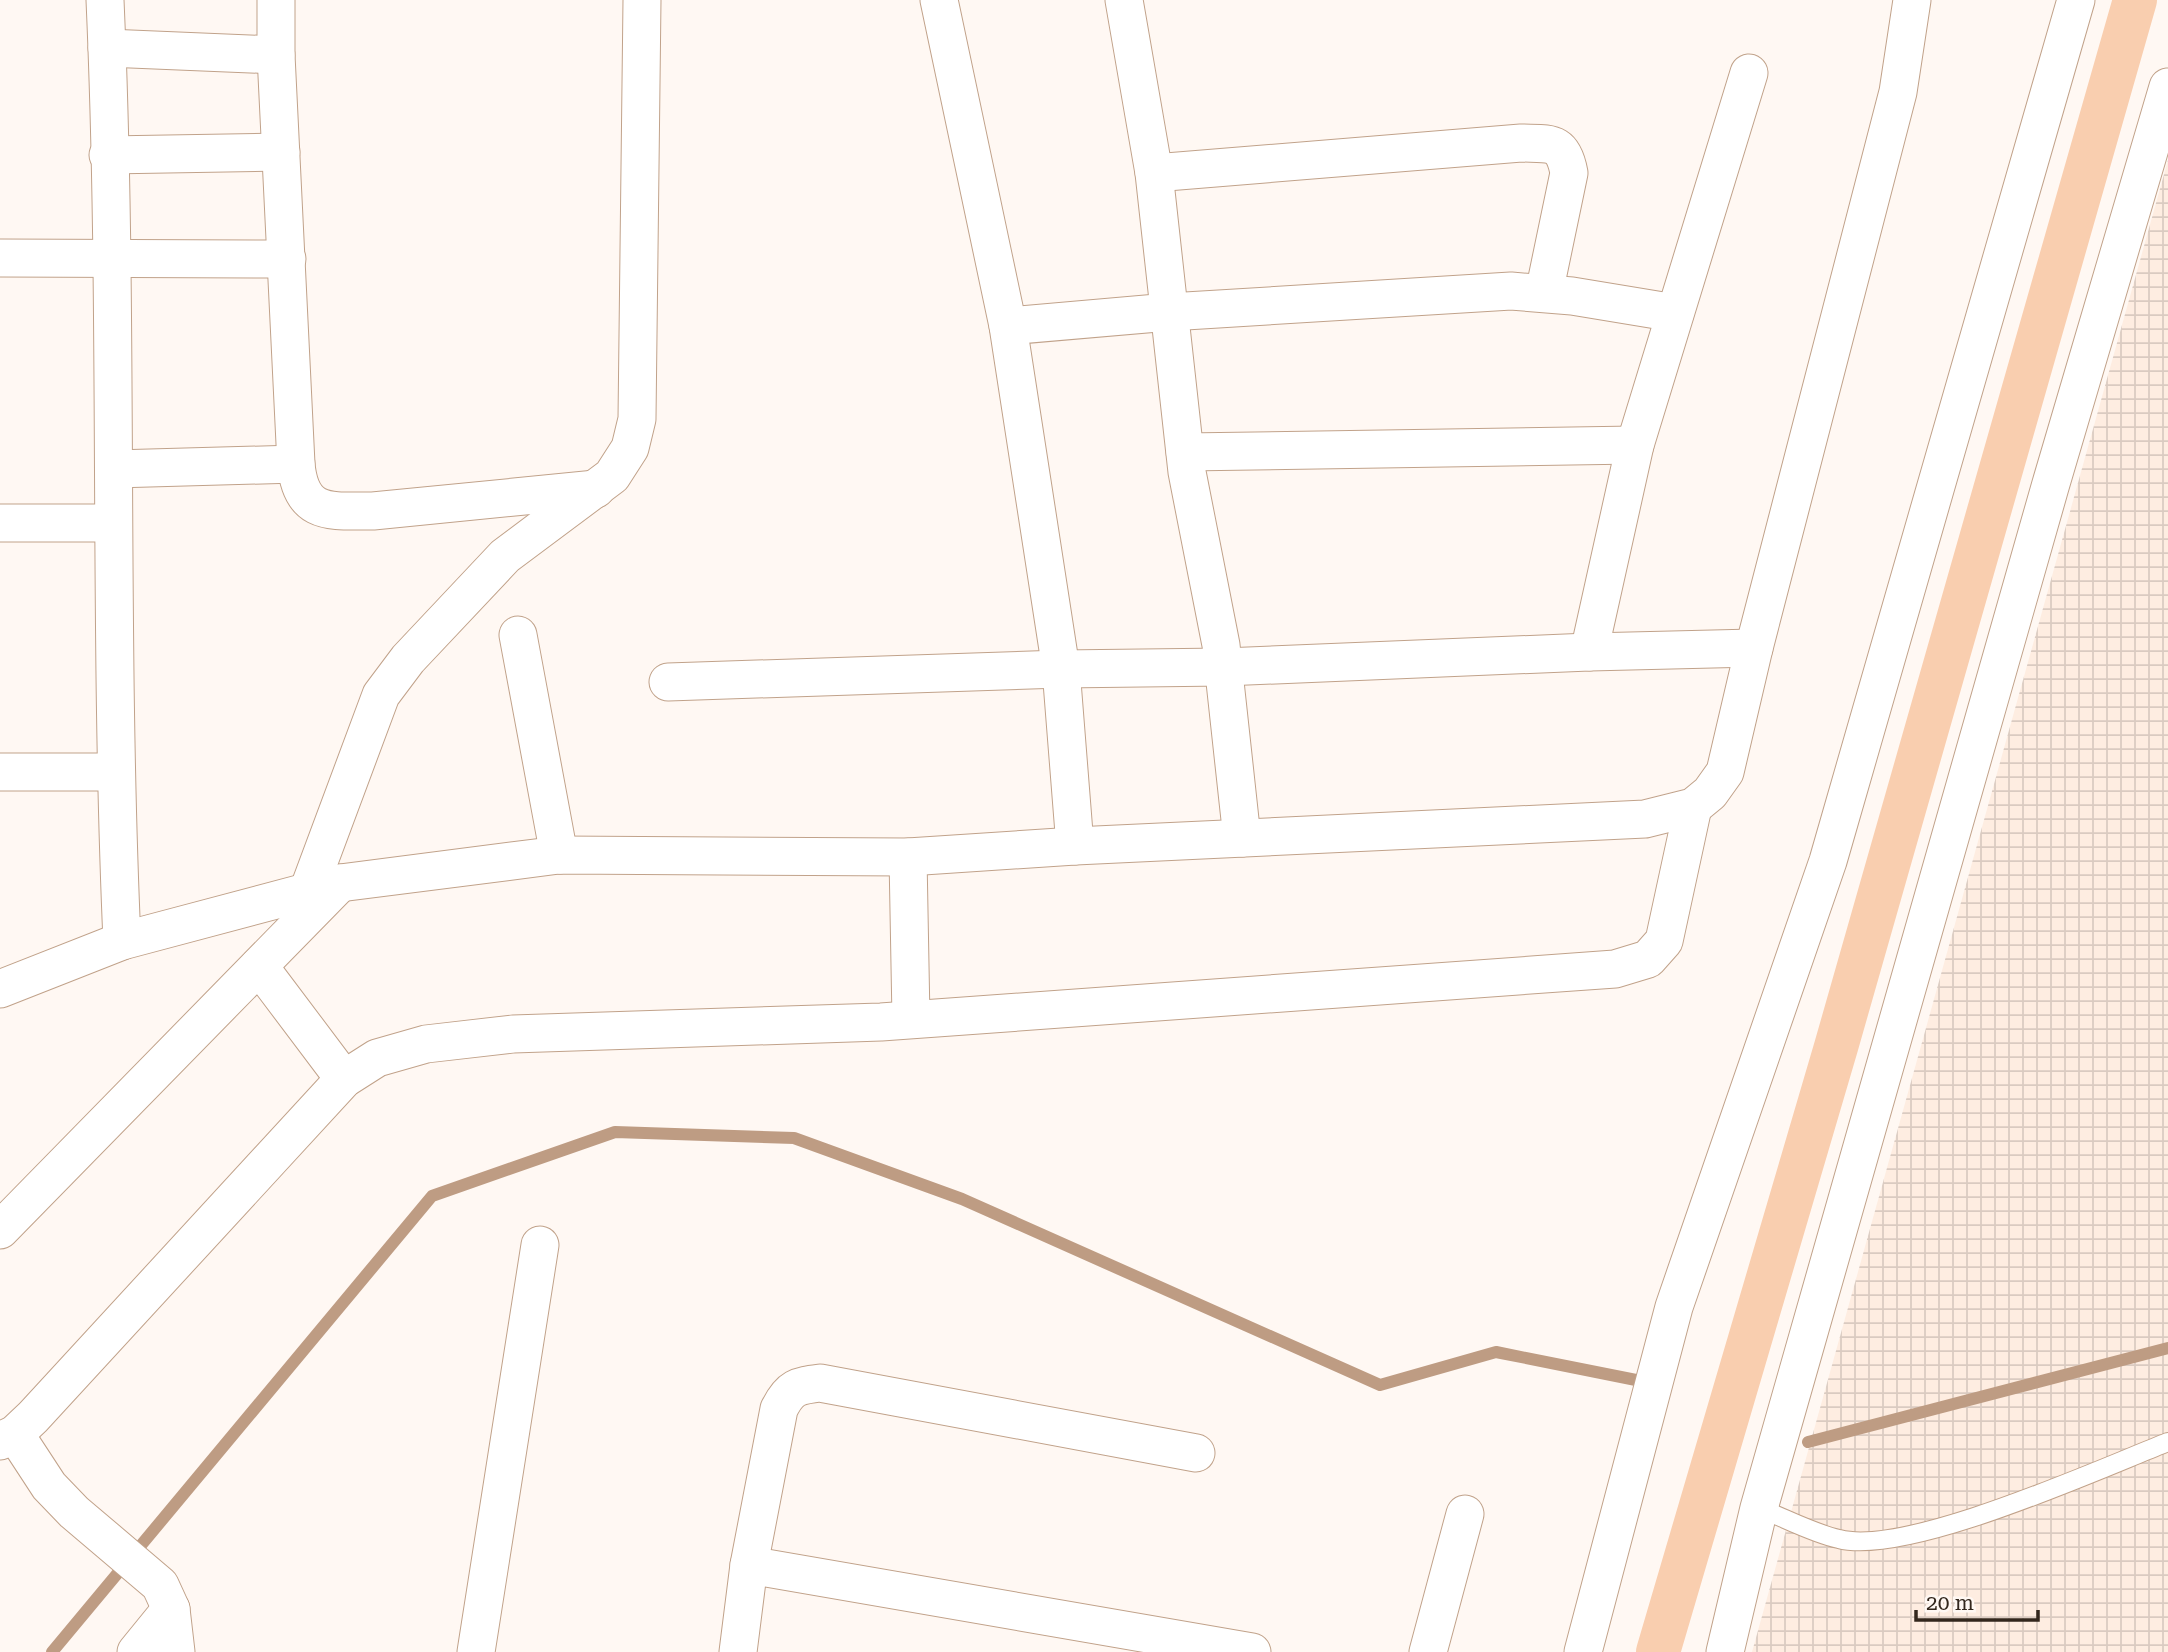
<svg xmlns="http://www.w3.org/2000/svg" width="2168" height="1652" viewBox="0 0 2168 1652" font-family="'Roboto Serif',serif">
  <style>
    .industrial { fill: url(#industrial-grid) }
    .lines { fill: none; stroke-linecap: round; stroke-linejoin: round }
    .stream { stroke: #be9c83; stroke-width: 12 }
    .canal { stroke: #f9ceaf; stroke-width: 44 }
    .lane-casing { stroke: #c1a28a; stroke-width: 20 }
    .street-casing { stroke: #c1a28a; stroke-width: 39 }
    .lane { stroke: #fff; stroke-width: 18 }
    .street { stroke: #fff; stroke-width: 37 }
  </style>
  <defs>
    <pattern id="industrial-grid" width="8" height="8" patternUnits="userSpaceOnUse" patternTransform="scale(1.75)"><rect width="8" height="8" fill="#feede1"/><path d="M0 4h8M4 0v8" fill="none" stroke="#dacbc1"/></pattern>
  </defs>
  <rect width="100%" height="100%" fill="#fff8f3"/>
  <!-- industrial -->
  <path class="industrial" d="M2168,160V1652H1752Z"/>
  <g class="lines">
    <!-- stream -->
    <g class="stream">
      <path d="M1808,1442L2168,1348"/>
      <path d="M52,1652L432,1196L615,1132L794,1138L962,1199L1380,1385L1496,1352L1641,1381"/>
    </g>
    <!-- canal -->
    <path class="canal" d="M1658,1652L1836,1047L2135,0"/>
    <defs>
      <path id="lane" d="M1759,1508C1785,1518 1812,1533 1839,1539C1906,1557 2099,1469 2168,1442"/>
      <g id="street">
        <path d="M105,0C119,314 108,628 122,941"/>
        <path d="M276,0V55L296,464C301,516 329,511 373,511L596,489"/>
        <path d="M939,0L1008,326L1061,669L1075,846"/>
        <path d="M1124,0L1154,173L1187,472L1221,645L1242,838"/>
        <path d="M107,48L276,55"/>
        <path d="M108,155L281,152"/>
        <path d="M1154,173L1521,143C1551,144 1563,140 1569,173L1544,293"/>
        <path d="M0,258L287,259"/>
        <path d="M1008,326L1169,312L1511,291L1572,296L1675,313"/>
        <path d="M1185,452L1635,445"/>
        <path d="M114,469L296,464"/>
        <path d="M0,523H113"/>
        <path d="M518,635L559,855"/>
        <path d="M1589,652L1635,445L1749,73"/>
        <path d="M668,682L1061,669L1224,667L1589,652L1754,648"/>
        <path d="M0,772H114"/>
        <path d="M908,857L911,1019"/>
        <path d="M308,891L381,695L408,659L505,556L612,476L630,448L637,419L642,0"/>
        <path d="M259,966L344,1079"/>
        <path d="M0,989L122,941L340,883L559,855L908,857L1075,846L1645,819L1693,807L1710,793L1725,772L1754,648L1898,92L1912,0"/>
        <path d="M0,1230L340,883"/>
        <path d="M15,1434L49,1486L74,1512L160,1585L171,1609L176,1652"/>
        <path d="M0,1441L15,1434L33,1417L344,1079L377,1058L426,1044L513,1034L881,1022L1615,969L1648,959L1664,941L1693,807"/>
        <path d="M749,1565L1252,1652"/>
        <path d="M136,1652L171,1609"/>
        <path d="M476,1652L540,1245"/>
        <path d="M738,1652L749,1565L779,1409C790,1387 797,1386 820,1383L1196,1453"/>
        <path d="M1428,1652L1465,1514"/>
        <path d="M1583,1652L1674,1307L1828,861L2076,0"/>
        <path d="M1725,1652L1759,1508L2050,487L2168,87"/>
      </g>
    </defs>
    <!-- lane casing -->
    <use href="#lane" class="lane-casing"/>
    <!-- street casing -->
    <use href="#street" class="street-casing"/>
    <!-- lane -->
    <use href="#lane" class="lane"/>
    <!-- street -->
    <use href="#street" class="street"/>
  </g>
  <!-- scale -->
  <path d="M1916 1610v10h122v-10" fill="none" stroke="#33271d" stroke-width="3.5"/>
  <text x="1926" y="1610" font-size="21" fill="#33271d" stroke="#fff8f3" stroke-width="5" paint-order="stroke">20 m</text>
</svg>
